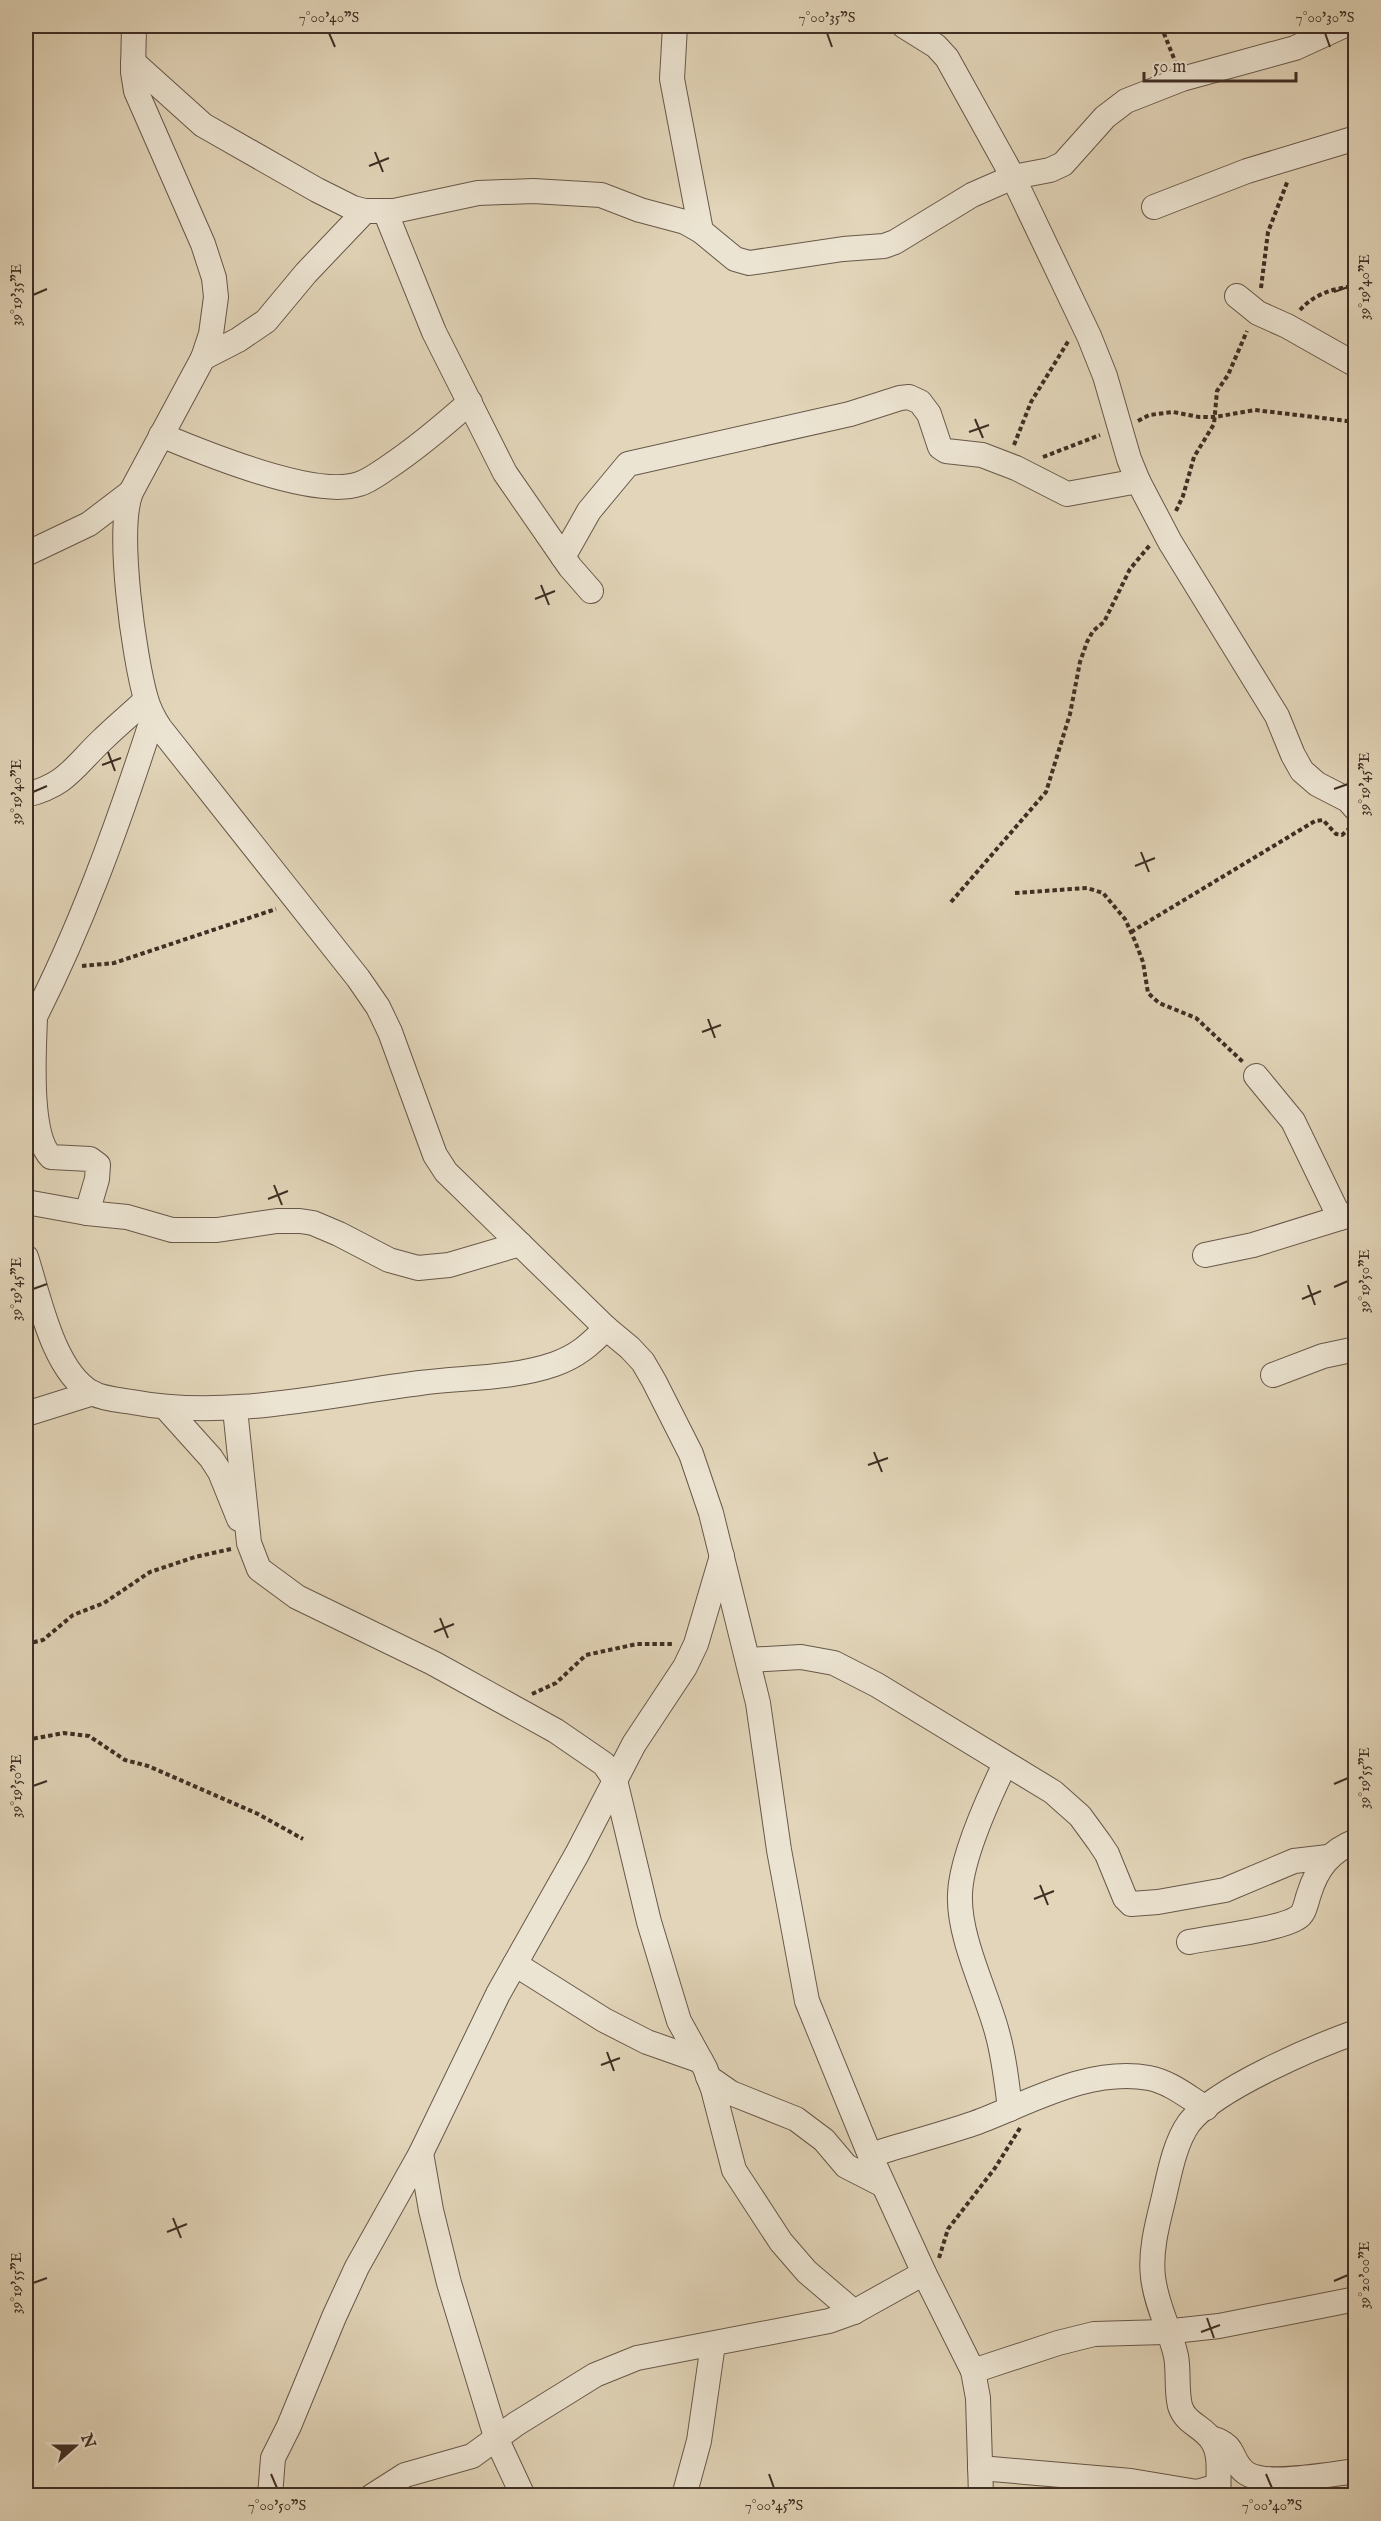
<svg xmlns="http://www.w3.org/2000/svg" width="1381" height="2521" viewBox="0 0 1381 2521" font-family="'IM FELL English',serif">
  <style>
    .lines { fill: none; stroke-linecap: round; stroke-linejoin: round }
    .minor-casing { stroke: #685849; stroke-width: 26 }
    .path { stroke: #3f2e24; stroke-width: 4; stroke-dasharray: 4.5 3; stroke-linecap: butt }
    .minor { stroke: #ece4d2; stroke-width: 24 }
    .ticks { fill: none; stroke: #3f2e24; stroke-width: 2 }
    .neatline { fill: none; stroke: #3f2e24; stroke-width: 2 }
    .ticks-label { font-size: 15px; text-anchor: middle; fill: #3f2e24 }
  </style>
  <rect width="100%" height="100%" fill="#e2d5b9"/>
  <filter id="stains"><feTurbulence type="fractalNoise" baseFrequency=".00333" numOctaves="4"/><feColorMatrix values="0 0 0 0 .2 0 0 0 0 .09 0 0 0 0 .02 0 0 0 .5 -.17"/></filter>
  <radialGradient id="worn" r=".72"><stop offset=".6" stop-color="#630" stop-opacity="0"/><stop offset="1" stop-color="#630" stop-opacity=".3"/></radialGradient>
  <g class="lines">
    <defs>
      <g id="minor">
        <path d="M134,26L133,72L136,91L203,244L214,278L216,297L211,334L203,358L131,492C116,531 134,657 146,699C149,709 154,719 160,728L358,978L378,1007L390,1032L435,1155L446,1172L606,1328L630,1348L643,1362L654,1381L691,1454L711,1513L758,1703L779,1850L807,2001L870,2155L924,2273L973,2371L978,2398L981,2496"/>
        <path d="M675,26L672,79L701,231"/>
        <path d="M904,26L936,46L947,58L1013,177L1089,336L1105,376L1129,459L1138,481L1170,542L1277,716L1293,755L1302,771L1317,784L1348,800L1356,809"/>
        <path d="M133,62L203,125L317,190L353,208L365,211H394L478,193L533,191L601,195L640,210L685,222L701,231L735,259L749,263L843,249L884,246L895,242L972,195L1013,177L1050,170L1063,164L1105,117L1126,101L1182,79L1295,48L1343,26"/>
        <path d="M1154,207L1247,171L1356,138"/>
        <path d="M385,211L434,332L505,473L570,567L591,591"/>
        <path d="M1237,296L1258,313L1287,326L1356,365"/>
        <path d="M203,358L238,340L266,321L306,273L365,211"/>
        <path d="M161,435C204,453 315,499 359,484C369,481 378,474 387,468C417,448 443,426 470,402"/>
        <path d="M26,554L89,524L131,492"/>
        <path d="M563,557L589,511L628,464L850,414L900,398L909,397L920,402L929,414L940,447L946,451L982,455L1016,468L1067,494L1138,481"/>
        <path d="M26,795C66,785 73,768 101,741C115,727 131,714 146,700"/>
        <path d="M35,1018C34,1049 28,1135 51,1157L90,1159L98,1165L97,1179L87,1213"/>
        <path d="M26,1034C79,934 118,825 153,717"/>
        <path d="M1256,1076L1293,1121L1340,1218"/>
        <path d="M26,1202L87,1213L127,1217L172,1230H217L277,1221H300L313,1223L339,1234L389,1260L418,1268L449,1265L520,1244"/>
        <path d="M1205,1255L1253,1245L1356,1213"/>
        <path d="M26,1257C39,1297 53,1371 92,1393C104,1399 119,1400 132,1402C227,1420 325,1395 420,1383C465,1377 512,1379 555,1364C577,1356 590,1345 606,1328"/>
        <path d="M1273,1375L1323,1356L1356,1349"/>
        <path d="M167,1409L211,1458L220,1472L239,1519"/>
        <path d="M235,1409L249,1543L259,1569L297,1597L433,1663L556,1731L604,1764L615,1780L649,1922L679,2021L705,2068L713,2089L734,2170L781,2242L807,2272L854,2312"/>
        <path d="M26,1414L93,1393"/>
        <path d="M748,1660L801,1657L834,1663L877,1685L1053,1792L1080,1816L1099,1842L1107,1854L1125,1898L1131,1904L1158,1902L1225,1890L1294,1861L1328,1857"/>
        <path d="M1005,1764C989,1797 961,1859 960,1894C958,1937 986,1991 997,2032C1004,2057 1007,2083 1010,2109"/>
        <path d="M1189,1942C1212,1937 1279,1930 1297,1918C1305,1914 1306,1902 1309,1894C1317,1868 1330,1851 1356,1841"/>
        <path d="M515,1964L604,2020L647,2042L701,2061"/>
        <path d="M708,2077L731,2093L796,2119L824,2140L846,2166L883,2185"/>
        <path d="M421,2153L431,2210L449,2283L497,2440L523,2496"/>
        <path d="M870,2155C905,2144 940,2135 975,2123C1029,2103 1089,2067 1149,2078C1170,2082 1188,2097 1206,2108"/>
        <path d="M973,2371L1058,2343L1094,2334L1164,2332L1219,2326L1356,2299"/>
        <path d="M1211,2438C1238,2445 1229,2461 1246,2473C1266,2487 1331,2474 1356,2471"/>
        <path d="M980,2468L1131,2481L1197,2492L1218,2486"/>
        <path d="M270,2496L273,2458L289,2426L334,2317L357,2267L421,2153L498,1994L577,1854L634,1744L685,1667L696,1644L722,1556"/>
        <path d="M372,2496L405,2475L472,2456L516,2424L595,2375L637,2358L829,2321L854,2312L924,2273"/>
        <path d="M684,2496L699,2441L713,2344"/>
        <path d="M1219,2496C1217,2478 1222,2457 1213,2442C1204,2426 1186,2425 1180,2406C1176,2389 1179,2372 1176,2356C1170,2329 1156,2305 1153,2277C1150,2252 1157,2225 1163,2201C1169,2176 1174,2144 1189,2123C1215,2089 1314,2047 1356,2032"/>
      </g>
    </defs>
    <!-- minor casing -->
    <use href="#minor" class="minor-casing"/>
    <!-- path -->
    <g class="path">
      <path d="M1161,26L1175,61"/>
      <path d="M1261,288L1268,232L1288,180"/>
      <path d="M1300,310C1314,294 1334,288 1356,286"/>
      <path d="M1138,421L1149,415L1173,412L1199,417H1215L1255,410L1356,422"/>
      <path d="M1014,445L1031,402L1069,340"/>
      <path d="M1043,457L1100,435"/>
      <path d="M1176,511L1183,496L1194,457L1214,424L1217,391L1228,375L1247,331"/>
      <path d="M1015,893L1087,888L1103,893L1125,919L1135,941L1143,962L1148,993L1159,1003L1196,1018L1243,1062"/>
      <path d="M951,902L1046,792L1070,714L1080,662L1087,642L1093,631L1104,622L1130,569L1150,545"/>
      <path d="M1131,932L1315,821L1323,820L1336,834L1342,835L1350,828"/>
      <path d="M82,966L114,963L276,909"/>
      <path d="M26,1464L28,1435"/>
      <path d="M26,1549V1586"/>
      <path d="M26,1644L43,1640L73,1615L104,1603L150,1572L195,1557L231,1549"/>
      <path d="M532,1694L556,1683L586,1655L637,1644H674"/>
      <path d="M26,1740L64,1733L89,1736L125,1760L148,1766L258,1814L303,1839"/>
      <path d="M939,2258L948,2229L995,2168L1020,2128"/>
    </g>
    <!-- minor -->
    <use href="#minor" class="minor"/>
  </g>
  <!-- ticks -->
  <path class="ticks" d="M329,33L335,47M827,33L832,47M1325,33L1330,47M375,152L383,172M369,166L389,158M1334,292L1348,287M33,295L47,289M975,419L983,438M969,432L989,425M541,585L549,605M535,599L555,591M108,752L115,771M102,765L121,758M1334,789L1348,784M33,792L47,786M1141,852L1149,872M1135,866L1155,858M708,1019L715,1038M702,1032L721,1025M274,1185L282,1205M268,1199L288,1191M1308,1285L1315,1305M1334,1287L1348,1281M33,1289L47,1284M1302,1299L1321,1291M874,1452L882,1472M868,1465L888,1458M440,1618L448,1638M434,1632L454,1624M1334,1784L1348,1778M33,1786L47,1781M1040,1885L1048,1905M1034,1899L1054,1891M607,2052L614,2071M601,2065L620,2058M173,2218L181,2238M167,2232L187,2224M1334,2281L1348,2275M33,2283L47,2278M1207,2318L1214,2338M1201,2332L1220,2325M271,2474L277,2488M769,2474L774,2488M1266,2474L1272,2488"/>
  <!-- margin -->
  <rect width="1381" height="2521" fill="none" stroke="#e2d5b9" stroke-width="66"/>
  <!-- north arrow -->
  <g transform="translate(75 2446) rotate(69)" stroke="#ece4d2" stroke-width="4.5" paint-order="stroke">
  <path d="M0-4.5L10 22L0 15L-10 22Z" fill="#3f2e24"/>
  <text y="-9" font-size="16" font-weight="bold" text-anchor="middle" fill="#3f2e24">N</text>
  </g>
  <!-- scale -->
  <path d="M1144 72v9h152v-9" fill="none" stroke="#3f2e24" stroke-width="3"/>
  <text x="1153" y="72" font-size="18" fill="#3f2e24" stroke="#ece4d2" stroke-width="4.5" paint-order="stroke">50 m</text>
  <rect x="33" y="33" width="1315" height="2455" class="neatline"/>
  <g class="ticks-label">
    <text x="329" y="22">7°00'40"S</text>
    <text x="827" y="22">7°00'35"S</text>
    <text x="1325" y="22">7°00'30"S</text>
    <text transform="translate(1364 287) rotate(-90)" y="5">39°19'40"E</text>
    <text transform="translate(16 295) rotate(-90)" y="5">39°19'35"E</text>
    <text transform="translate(1364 784) rotate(-90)" y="5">39°19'45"E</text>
    <text transform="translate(16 792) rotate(-90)" y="5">39°19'40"E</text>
    <text transform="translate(1364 1281) rotate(-90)" y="5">39°19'50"E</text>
    <text transform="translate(16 1289) rotate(-90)" y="5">39°19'45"E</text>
    <text transform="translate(1364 1778) rotate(-90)" y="5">39°19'55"E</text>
    <text transform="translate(16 1786) rotate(-90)" y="5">39°19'50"E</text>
    <text transform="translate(1364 2275) rotate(-90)" y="5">39°20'00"E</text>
    <text transform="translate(16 2283) rotate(-90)" y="5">39°19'55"E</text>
    <text x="277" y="2510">7°00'50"S</text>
    <text x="774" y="2510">7°00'45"S</text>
    <text x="1272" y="2510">7°00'40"S</text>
  </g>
  <rect width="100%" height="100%" filter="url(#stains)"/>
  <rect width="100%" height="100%" fill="url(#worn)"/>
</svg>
